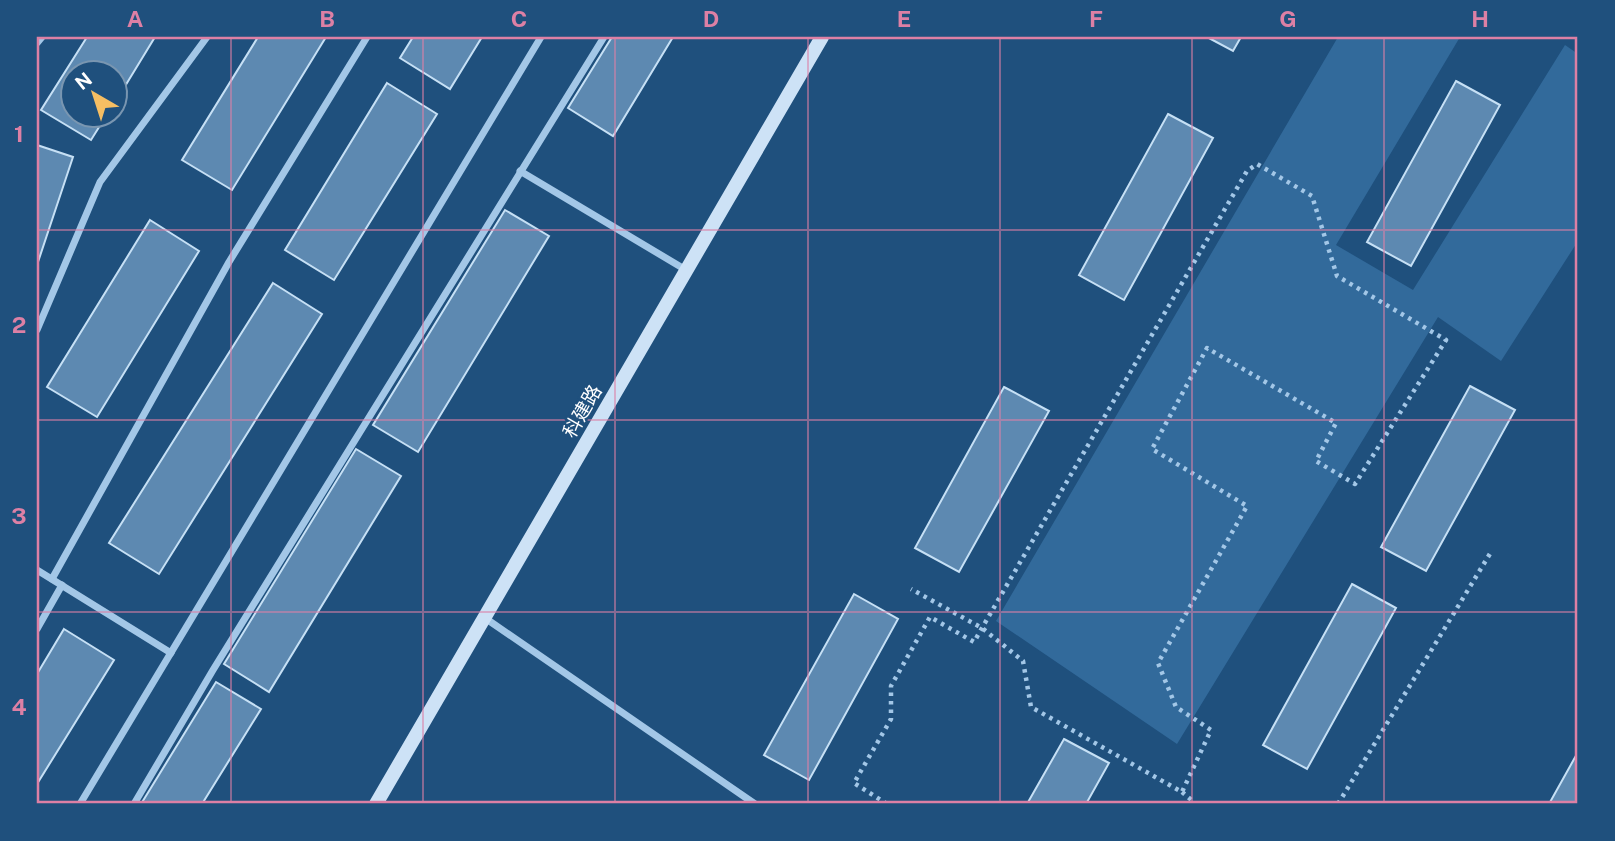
<svg xmlns="http://www.w3.org/2000/svg" width="1615" height="841" viewBox="0 0 1615 841" font-family="'Public Sans','Noto Sans SC',sans-serif">
  <style>
    .green { fill: #326a9b }
    .building { fill: #5d89b1; stroke: #c6e0f5; stroke-width: 2 }
    .lines { fill: none; stroke-linecap: round; stroke-linejoin: round }
    .path { stroke: #a3c7e7; stroke-width: 4.5; stroke-dasharray: 3.5 5; stroke-linecap: butt }
    .minor { stroke: #a3c7e7; stroke-width: 7 }
    .secondary { stroke: #cde2f6; stroke-width: 14 }
    .grid { fill: none; stroke: #dd80a5; stroke-width: 2; stroke-opacity: 0.55 }
    .labels { text-anchor: middle; dominant-baseline: central; stroke-width: 5; stroke-linejoin: round; paint-order: stroke }
    .street-label { font-size: 19px; fill: #fff; stroke: #1f507d }
    .neatline { fill: none; stroke: #dd80a5; stroke-width: 2.5 }
    .grid-label { font-size: 23px; text-anchor: middle; font-weight: bold; fill: #dd80a5 }
  </style>
  <rect width="100%" height="100%" fill="#1f507d"/>
  <!-- green -->
  <path class="green" d="M1338,37H1460L1336,245L1413,290L1565,45L1578,54V241L1501,361L1438,317L1177,744L996,621Z"/>
  <!-- building -->
  <g class="building">
    <path d="M87,37H155L116,101V74H74V116H106L91,140L41,110Z"/>
    <path d="M258,37H326L232,190L182,160Z"/>
    <path d="M413,37H482L450,89L400,58Z"/>
    <path d="M612,37H673L613,136L568,108Z"/>
    <path d="M1207,37H1241L1233,51Z"/>
    <path d="M1456,81L1500,105L1411,266L1367,242Z"/>
    <path d="M387,83L437,114L334,280L285,250Z"/>
    <path d="M1168,114L1213,138L1124,300L1079,275Z"/>
    <path d="M37,145L73,157L37,265Z"/>
    <path d="M505,210L549,236L418,452L373,425Z"/>
    <path d="M150,220L199,251L97,417L47,387Z"/>
    <path d="M273,283L322,314L159,574L109,543Z"/>
    <path d="M1470,386L1515,410L1426,571L1381,547Z"/>
    <path d="M1004,387L1049,411L959,572L915,548Z"/>
    <path d="M356,449L401,476L269,692L224,664Z"/>
    <path d="M1352,584L1396,608L1307,769L1263,745Z"/>
    <path d="M854,594L898,619L809,780L764,755Z"/>
    <path d="M64,629L114,660L37,784V674Z"/>
    <path d="M216,682L261,709L202,804H141Z"/>
    <path d="M1064,739L1109,763L1086,804H1027Z"/>
    <path d="M1578,752V804H1549Z"/>
  </g>
  <g class="lines">
    <!-- path -->
    <g class="path">
      <path d="M1182,792L1196,804"/>
      <path d="M887,804L854,783L891,719V686L930,617L974,642L982,628L1247,171L1257,164L1312,196L1337,276L1446,340L1355,484L1316,461L1336,423L1207,348L1152,449L1247,506L1158,663L1176,707L1211,730L1182,792L1031,707L1023,661L982,628L911,589"/>
      <path d="M1338,804L1491,552"/>
    </g>
    <!-- minor -->
    <g class="minor">
      <path d="M37,43L42,37"/>
      <path d="M520,171L686,270"/>
      <path d="M37,330L100,182L207,37"/>
      <path d="M37,570L171,653"/>
      <path d="M52,579L229,262L367,37"/>
      <path d="M485,618L755,804"/>
      <path d="M37,629L62,585"/>
      <path d="M80,804L541,37"/>
      <path d="M134,804L213,670L604,37"/>
    </g>
    <!-- secondary -->
    <path class="secondary" d="M376,804L822,37"/>
  </g>
  <!-- grid -->
  <path class="grid" d="M231,37V804M423,37V804M615,37V804M808,37V804M1000,37V804M1192,37V804M1384,37V804M37,230H1578M37,420H1578M37,612H1578"/>
  <g class="labels">
    <!-- street labels -->
    <g class="street-label">
      <text transform="translate(582 411) rotate(-60)">科建路</text>
    </g>
  </g>
  <!-- border -->
  <rect width="1615" height="841" fill="none" stroke="#1f507d" stroke-width="77"/>
  <!-- north arrow -->
  <g transform="translate(94 94) rotate(321)"><circle r="33" fill="#1f507d" stroke="#7996b1" stroke-width="2"/>
  <path d="M0-5L12 26L0 18L-12 26Z" fill="#f5be63"/>
  <text y="-10" font-size="19" font-weight="bold" text-anchor="middle" fill="#ffffff">N</text>
  </g>
  <rect x="38" y="38" width="1538" height="764" class="neatline"/>
  <g class="grid-label">
    <text x="135" y="27">A</text>
    <text x="327" y="27">B</text>
    <text x="519" y="27">C</text>
    <text x="711" y="27">D</text>
    <text x="904" y="27">E</text>
    <text x="1096" y="27">F</text>
    <text x="1288" y="27">G</text>
    <text x="1480" y="27">H</text>
    <text x="19" y="142">1</text>
    <text x="19" y="333">2</text>
    <text x="19" y="524">3</text>
    <text x="19" y="715">4</text>
  </g>
</svg>
